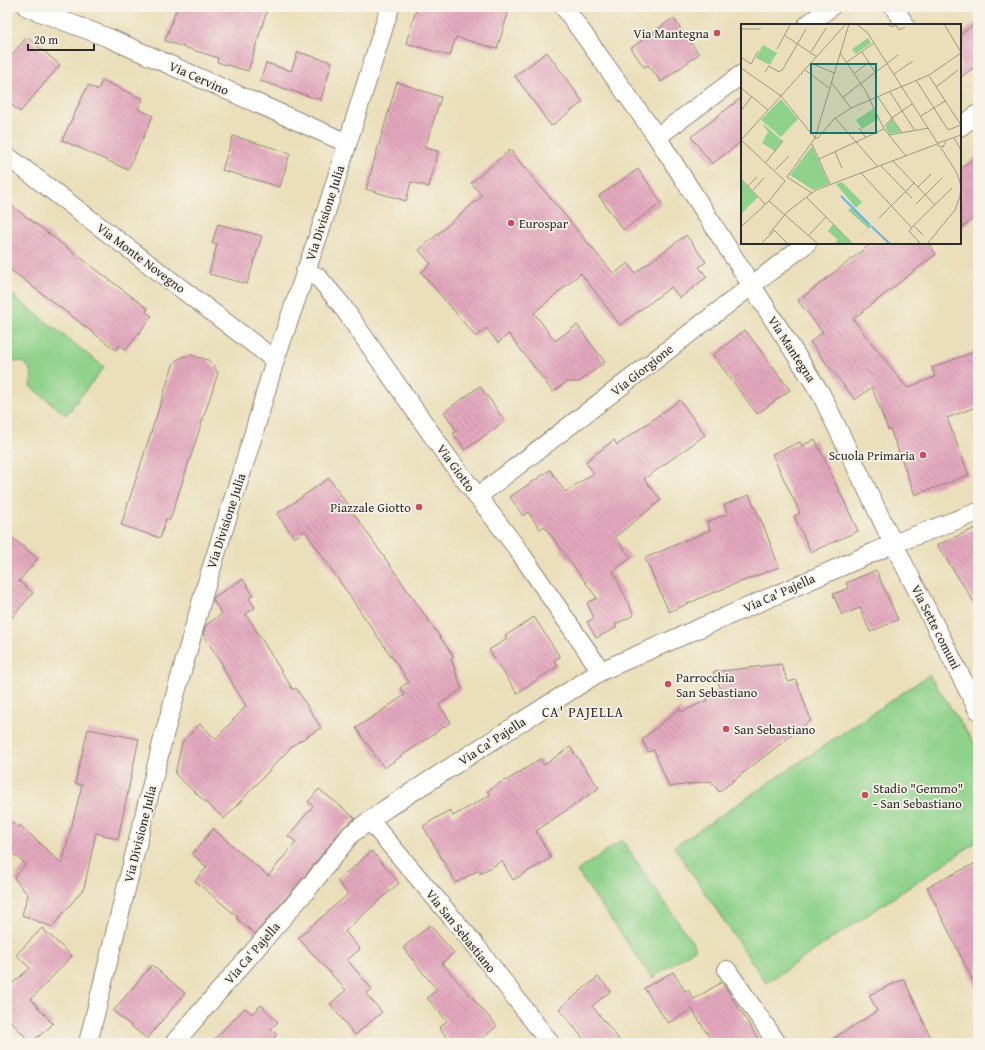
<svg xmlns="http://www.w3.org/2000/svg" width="985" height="1050" viewBox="0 0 985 1050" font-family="'Gentium Book Plus',serif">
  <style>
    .grass { fill: #8fd28b; stroke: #5d7e5b }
    .building { fill: url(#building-back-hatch) }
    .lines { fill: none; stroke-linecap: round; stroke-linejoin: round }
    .street-casing { stroke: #8a8572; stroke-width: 20 }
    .street { stroke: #fff; stroke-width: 18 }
    .poi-dot { fill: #d1495b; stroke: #f7f3e8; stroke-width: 1.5 }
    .labels { text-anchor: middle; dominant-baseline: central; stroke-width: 3.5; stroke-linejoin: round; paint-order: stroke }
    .poi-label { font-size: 13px; fill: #2b2b2b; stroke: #f7f3e8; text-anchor: start }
    .street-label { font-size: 13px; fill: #2b2b2b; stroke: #f7f3e8 }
    .neighbourhood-label { font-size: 14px; letter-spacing: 1px; fill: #2b2b2b; stroke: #f7f3e8 }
    .inset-river { fill: none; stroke: #6fb2e4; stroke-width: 2 }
    .inset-road { fill: none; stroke: #9e9781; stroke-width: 1 }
    .view { fill: #0f766e; fill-opacity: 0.15; stroke: #0f766e; stroke-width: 2 }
    .inset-edge { fill: none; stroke: #2b2b2b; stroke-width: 2 }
  </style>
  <defs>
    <pattern id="building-back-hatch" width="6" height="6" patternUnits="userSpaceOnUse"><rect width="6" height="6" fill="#e4a8be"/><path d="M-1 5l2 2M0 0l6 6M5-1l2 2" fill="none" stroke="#b9899b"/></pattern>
  </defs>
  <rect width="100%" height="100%" fill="#f7f3e8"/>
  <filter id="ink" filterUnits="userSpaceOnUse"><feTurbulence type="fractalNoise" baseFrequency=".025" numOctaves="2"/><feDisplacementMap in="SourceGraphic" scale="8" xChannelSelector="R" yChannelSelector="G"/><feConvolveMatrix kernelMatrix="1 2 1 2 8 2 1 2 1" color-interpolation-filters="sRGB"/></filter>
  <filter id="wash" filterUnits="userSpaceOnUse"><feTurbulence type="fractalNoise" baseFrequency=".012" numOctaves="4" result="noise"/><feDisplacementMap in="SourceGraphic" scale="16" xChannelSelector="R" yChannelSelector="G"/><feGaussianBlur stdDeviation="0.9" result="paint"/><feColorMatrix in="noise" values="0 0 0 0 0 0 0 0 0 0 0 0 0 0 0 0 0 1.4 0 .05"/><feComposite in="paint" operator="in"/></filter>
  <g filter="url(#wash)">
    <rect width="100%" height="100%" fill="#eadfba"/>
    <!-- grass -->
    <g class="grass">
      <path d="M7,291L104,367L66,415L30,386C37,371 23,354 7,364Z"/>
      <path d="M929,675L978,749V841L766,983L674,847Z"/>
      <path d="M622,840L696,948L652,978L577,871Z"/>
    </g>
    <g id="blocks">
      <!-- building -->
      <g class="building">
        <path d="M177,7H268L248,71L217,62L218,58L165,41Z"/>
        <path d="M417,7H510L497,49L456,37L450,56L406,43Z"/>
        <path d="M673,18L699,54L661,82L648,65L644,67L631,48Z"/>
        <path d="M978,21V64L960,78V35Z"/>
        <path d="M27,37L60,65L20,112L7,101V60Z"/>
        <path d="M298,52L332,62L321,100L260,81L266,63L291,71Z"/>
        <path d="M547,52L583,102L551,126L515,76Z"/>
        <path d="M102,80L143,99L138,109L153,116L128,170L62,140L88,85L98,90Z"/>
        <path d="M397,82L441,97L425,148L438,151L429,187L411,182L406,201L366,189Z"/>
        <path d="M742,97V141L712,164L691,137Z"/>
        <path d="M233,136L290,153L280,187L222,170Z"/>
        <path d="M510,150L614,274L628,263L635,273L686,235L706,262L699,267L707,277L680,298L671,287L620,325L581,273L534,313L555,341L577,325L605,362L579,382H567L553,392L509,334L498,343L486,328L476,337L421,272L431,264L419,250L482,196L471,183Z"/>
        <path d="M978,155V215L960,229V169Z"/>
        <path d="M638,169L662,203L623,230L599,196Z"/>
        <path d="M7,202L148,309L146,312L152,316L126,350L120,345L116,350L7,267Z"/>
        <path d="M218,224L262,236L247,284L209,274L217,244L212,243Z"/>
        <path d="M872,243H928L936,254L853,319L907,388L935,377L932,368L978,350V406L947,418L969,475L915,495L890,429L888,430L872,387L855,400L810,342L823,332L798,301Z"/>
        <path d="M745,330L790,390L757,414L713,355Z"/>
        <path d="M191,355L208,360L214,366L218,373L170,520L166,519L160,538L121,525L174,362L182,357Z"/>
        <path d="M480,386L505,421L465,450L453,433L457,431L444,412Z"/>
        <path d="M680,400L705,435L644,479L661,500L615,537L631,558L613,571L634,615L616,624V628L596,638L587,622L594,618L587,603L597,598L544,526L540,529L528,512L523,516L510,497L550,470L565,492L594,473L585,462L614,440L617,445Z"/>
        <path d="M815,439L858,531L811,552L794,516L800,513L772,454L800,442L802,446Z"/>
        <path d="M329,478L454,657L451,659L462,689L439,705L451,722L384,768L356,728L405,695L400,688L409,682L305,531L294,538L277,514Z"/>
        <path d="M749,495L764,527L779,567L712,593L669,612L645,558L710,530L707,522L728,514L724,505Z"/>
        <path d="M978,527V608L937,545Z"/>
        <path d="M7,533L38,559L19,581L33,593L7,623Z"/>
        <path d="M876,570L898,620L870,632L860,608L842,615L833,594L849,588L846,583Z"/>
        <path d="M243,579L253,595L249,598L255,608L246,614L293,690L296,688L321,728L293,745L224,819L175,774L182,742L200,724L216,739L246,706L222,666L224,667L203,634L206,625L222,614L213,600L214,597Z"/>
        <path d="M534,617L560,657L554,660L558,666L517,693L489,650L507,639L505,636Z"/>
        <path d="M781,664L788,682L796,680L811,720L719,792L711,781L669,787L654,750L648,752L642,739L680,708L681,712L708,700L705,692L721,689L713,672Z"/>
        <path d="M88,729L139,739L118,839L96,833L84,888L52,927L22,915L28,895L14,878L26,864L7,849V818L18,828L20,825L62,864L82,785L75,783Z"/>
        <path d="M570,747L599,788L536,831L551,858L513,880L502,861L481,873L479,870L456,883L423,826L450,810L453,816L490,795L487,791L505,780L506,781L540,759L544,765Z"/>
        <path d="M319,789L355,818L343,828L303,878L255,934L236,918L238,917L195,881L207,867L192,854L213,829L268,876L296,842L288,836L313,806L308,802Z"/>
        <path d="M372,851L399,883L345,931L360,949L347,960L372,989L366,994L382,1012L355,1035L330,1004L346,990L298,938L348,894L337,881Z"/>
        <path d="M978,862V991L927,887Z"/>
        <path d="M430,925L454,953L442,963L497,1026L477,1043H452L439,1028L447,1021L427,998L437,990L403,948Z"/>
        <path d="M42,928L72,956L31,999L53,1024L31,1043L7,1017V988L30,968L16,955Z"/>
        <path d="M152,965L185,993L147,1039L113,1011Z"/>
        <path d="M673,972L685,991L688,990L694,999L722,982L761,1043H713L692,1009L668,1023L644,988Z"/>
        <path d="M598,977L611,991L592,1006L622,1043H587L559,1009Z"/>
        <path d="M904,979L930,1036L914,1043H826L877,1011L869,995Z"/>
        <path d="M261,1005L278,1022L271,1029L277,1035L268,1043H210L245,1008L252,1014Z"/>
      </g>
    </g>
  </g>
  <g filter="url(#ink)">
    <use href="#blocks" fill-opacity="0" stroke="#8a8572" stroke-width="1"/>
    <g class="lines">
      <defs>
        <g id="street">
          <path d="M27,7L109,38L347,143"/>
          <path d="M564,7L657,137L821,394L889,535L978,710"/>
          <path d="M894,7L905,25"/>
          <path d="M807,25L831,7"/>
          <path d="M960,127L978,114"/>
          <path d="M657,137L742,74"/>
          <path d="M7,156L275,360"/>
          <path d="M305,272L318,277L340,303L446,455L519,551L601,671"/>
          <path d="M477,497L807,243"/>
          <path d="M370,821L476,946L550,1043"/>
          <path d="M727,970L777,1043"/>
          <path d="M88,1043L164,735L205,589L252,439L275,360L321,228L390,7"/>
          <path d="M174,1043L311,885L351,834L387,808L601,671L893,544L978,512"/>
        </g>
      </defs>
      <!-- street casing -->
      <use href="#street" class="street-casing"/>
      <!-- street -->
      <use href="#street" class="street"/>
    </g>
  </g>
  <!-- markers -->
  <g class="poi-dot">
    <circle cx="717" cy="33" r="4"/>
    <circle cx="511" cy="223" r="4"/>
    <circle cx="923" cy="455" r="4"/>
    <circle cx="419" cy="507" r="4"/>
    <circle cx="668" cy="684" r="4"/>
    <circle cx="726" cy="729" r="4"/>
    <circle cx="865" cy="795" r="4"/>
  </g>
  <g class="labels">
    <!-- poi labels -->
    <g class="poi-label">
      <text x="709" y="33" text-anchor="end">Via Mantegna</text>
      <text x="519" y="223">Eurospar</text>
      <text x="915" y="455" text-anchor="end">Scuola Primaria</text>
      <text x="411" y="507" text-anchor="end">Piazzale Giotto</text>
      <text x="676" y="677">Parrocchia<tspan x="676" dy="15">San Sebastiano</tspan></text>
      <text x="734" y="729">San Sebastiano</text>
      <text x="873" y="788">Stadio "Gemmo"<tspan x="873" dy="15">- San Sebastiano</tspan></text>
    </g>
    <!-- street labels -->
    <g class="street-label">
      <text transform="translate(199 78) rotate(24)">Via Cervino</text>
      <text transform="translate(325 213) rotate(-72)">Via Divisione Julia</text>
      <text transform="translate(141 258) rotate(37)">Via Monte Novegno</text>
      <text transform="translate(792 349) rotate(57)">Via Mantegna</text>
      <text transform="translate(642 370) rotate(-38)">Via Giorgione</text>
      <text transform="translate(456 468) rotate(54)">Via Giotto</text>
      <text transform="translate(226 521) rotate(-72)">Via Divisione Julia</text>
      <text transform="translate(779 593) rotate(-24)">Via Ca' Pajella</text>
      <text transform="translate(936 627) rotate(63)">Via Sette comuni</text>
      <text transform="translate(492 741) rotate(-33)">Via Ca' Pajella</text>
      <text transform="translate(140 834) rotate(-76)">Via Divisione Julia</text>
      <text transform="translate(461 931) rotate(51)">Via San Sebastiano</text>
      <text transform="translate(252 953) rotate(-49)">Via Ca' Pajella</text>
    </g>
    <!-- neighbourhood labels -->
    <g class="neighbourhood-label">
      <text x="583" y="712">CA' PAJELLA</text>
    </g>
  </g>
  <!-- overview -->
  <g transform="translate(741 24)">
    <rect width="220" height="220" fill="#eadfba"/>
    <path d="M40,75L57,95L40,113L20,96ZM132,85L138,94L121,105L115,96ZM21,99L42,117L34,127L21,119L27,108ZM101,158L121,178L115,184L95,160ZM111,183L130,202L113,218L127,204L107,186ZM92,200L111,220H93L97,216L87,207Z" fill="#8fd28b"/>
    <path d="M127,14L130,19L115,30L111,25ZM22,21L36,29L32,35L18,28ZM151,95L160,108L148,110L145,105V102ZM71,122L88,160L72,166L49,151ZM0,156L17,173L0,190Z" fill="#8fd28b"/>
    <path d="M18,28L32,35L29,41L15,34Z" fill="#8fd28b"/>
    <path class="inset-river" d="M100,172L129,201M130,202L149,220"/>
    <path class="inset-road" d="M115,0L126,8L197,120M147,0L150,3L155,1L158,6L164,3M203,0L220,28M0,5H20M43,11L76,33M36,25L49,1M70,28L85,4M121,28L134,48M99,29L124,66L143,105L165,132M0,33L10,40L17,27M106,38L133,19M70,39L93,49M0,44L40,72L105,0M64,46L88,64M24,48L28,42L38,48L42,45L65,5M114,49L128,38M153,50L172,37M188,52L220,101M175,56L207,106L220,101M90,58L110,84M195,63L217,46M0,64L27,86M149,68L174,107M102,73L157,31M137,73L161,109M0,87L11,72M180,92L204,77M94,94L137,143M143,103L151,94L171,80M118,104L125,114M148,111L188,104M74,114H77L93,95L110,84L188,51L220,29M213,114L220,126M0,116L40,72L74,114M0,116L44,157M205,117L202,123L197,122V119L220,111M71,120L89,160M94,128L101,144M78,135L143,105M152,137L194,181M25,138L42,117M140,142L171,174M34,146L48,132M120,149L171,204L168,207L180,220M46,153L74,114L108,0M46,153L71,169M0,155L24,180M7,162L16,153M177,163L190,150M12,166L23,154M66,174L112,220M28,177L77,220M175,180L201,154M138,194L173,159M172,201L182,211M0,203L28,177L44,157M171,203L211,164M32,205L47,220M28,210L46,188L75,166L196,120M68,211L85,193M20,220L33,207M186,220L214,186L219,172L220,162L216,149L200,124"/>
    <path class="view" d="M70,40H135V109H70Z"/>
    <rect width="220" height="220" class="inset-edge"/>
  </g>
  <!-- margin -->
  <rect width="985" height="1050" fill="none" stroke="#f7f3e8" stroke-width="24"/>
  <!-- scale -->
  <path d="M28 44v6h66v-6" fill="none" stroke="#2b2b2b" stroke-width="2"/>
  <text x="34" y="44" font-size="12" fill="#2b2b2b" stroke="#f7f3e8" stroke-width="3" paint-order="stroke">20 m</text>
</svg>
